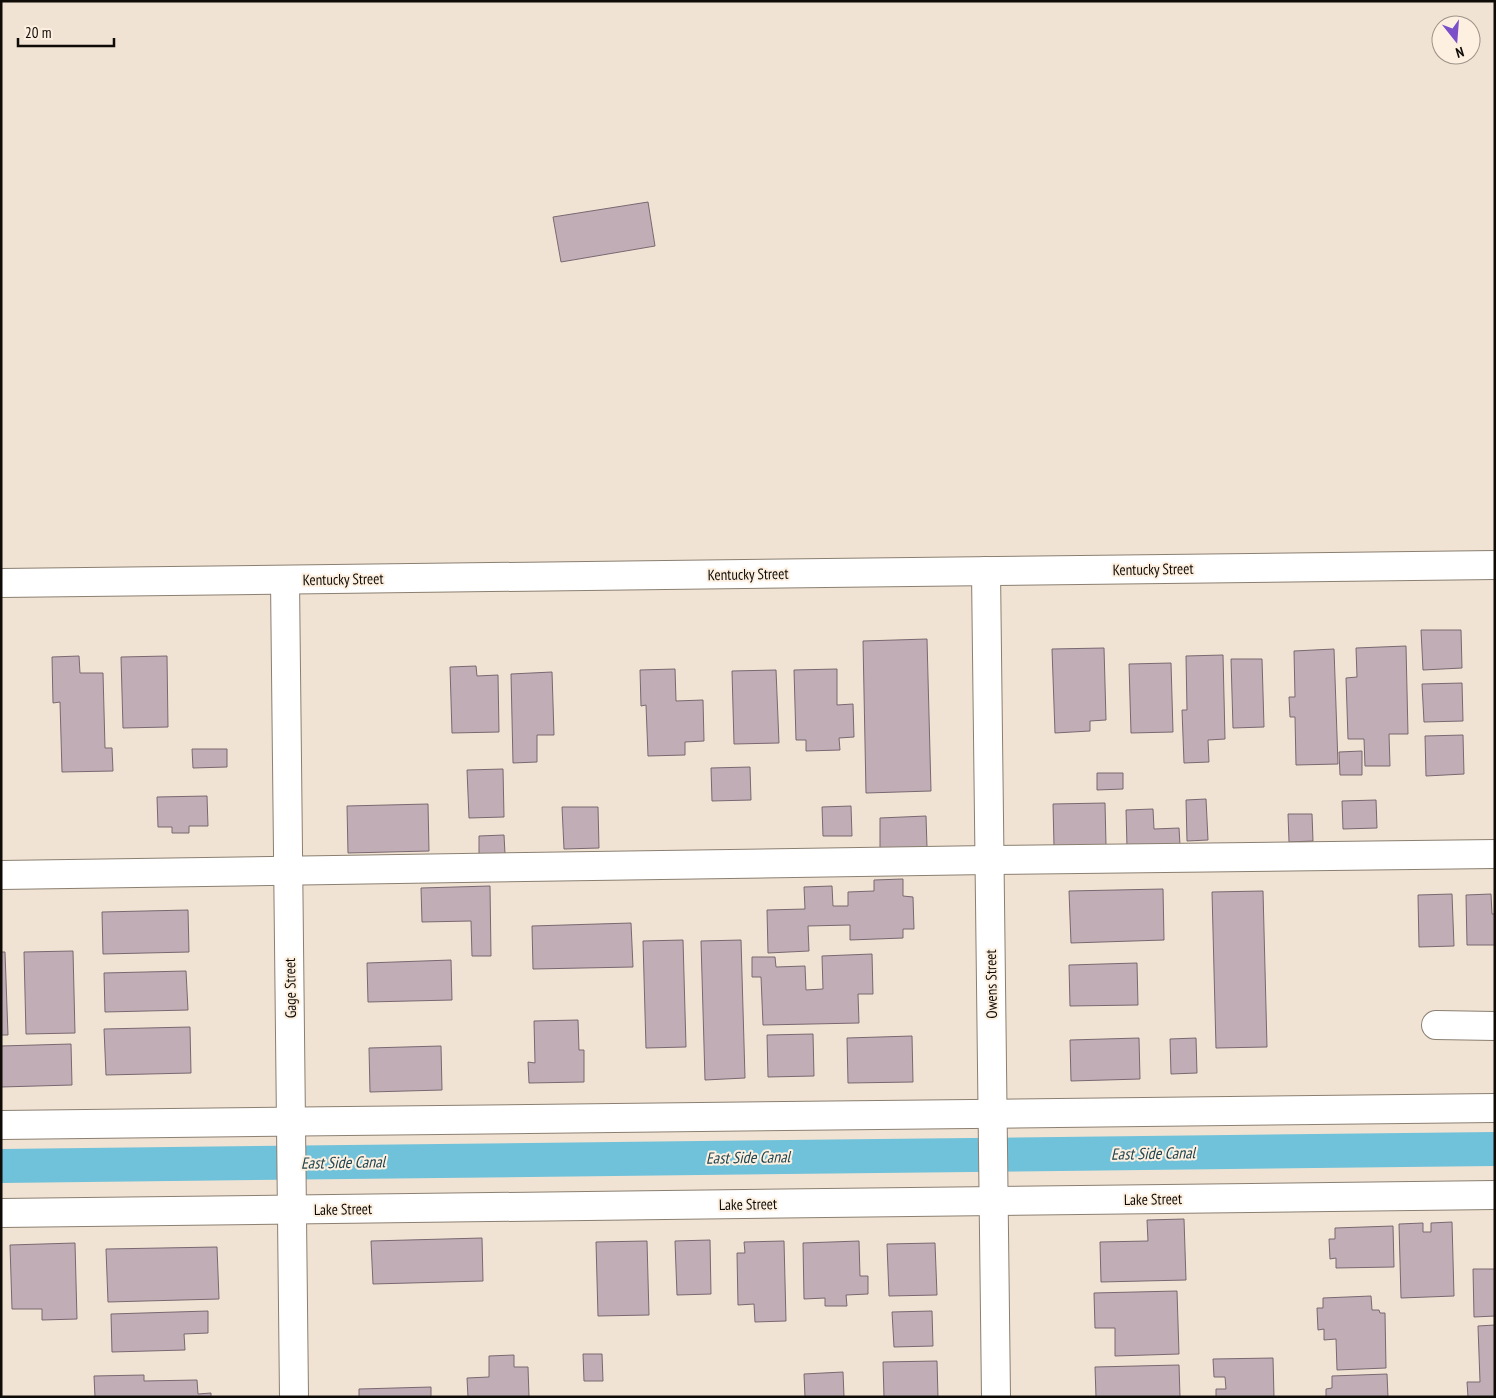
<svg xmlns="http://www.w3.org/2000/svg" width="1496" height="1398" viewBox="0 0 1496 1398" font-family="'PT Sans Narrow',sans-serif">
  <style>
    .lines { fill: none; stroke-linecap: round; stroke-linejoin: round }
    .canal { stroke: #70c1da; stroke-width: 34 }
    .building { fill: #c0adb6; stroke: #7a6871 }
    .minor-casing { stroke: #8b7f71; stroke-width: 30 }
    .minor { stroke: #fff; stroke-width: 28 }
    .labels { text-anchor: middle; dominant-baseline: central; stroke-width: 4; stroke-linejoin: round; paint-order: stroke }
    .street-label { font-size: 15px; fill: #0f0b06; stroke: #fef0e0 }
    .water-label { font-size: 16px; font-style: italic; fill: #1d434e; stroke: #fef0e0 }
  </style>
  <rect width="100%" height="100%" fill="#f0e3d3"/>
  <g class="lines">
    <!-- canal -->
    <path class="canal" d="M1,1166L1495,1149"/>
  </g>
  <!-- building -->
  <g class="building">
    <path d="M648,202L655,246L561,262L553,217Z"/>
    <path d="M1421,630H1461L1462,668L1423,670Z"/>
    <path d="M927,639L931,791L866,793L863,641Z"/>
    <path d="M1406,646L1408,734H1389L1390,766H1365L1364,739H1348L1346,678L1357,677L1356,648Z"/>
    <path d="M1104,648L1106,720L1090,721V731L1055,733L1052,649Z"/>
    <path d="M1334,649L1338,764L1296,765L1295,717H1290L1289,697H1295L1294,651Z"/>
    <path d="M1223,655L1225,739L1208,740L1209,762L1184,763L1182,710H1187L1186,656Z"/>
    <path d="M79,656L80,673H103L105,748H112L113,771L62,772L60,702L53,703L52,657Z"/>
    <path d="M167,656L168,727L123,728L121,657Z"/>
    <path d="M1231,659H1262L1264,727L1233,728Z"/>
    <path d="M1171,663L1173,732L1131,733L1129,664Z"/>
    <path d="M476,666L477,676L498,675L499,732L452,733L450,667Z"/>
    <path d="M675,669L676,701L703,700L704,741L685,742V755L648,756L646,705L641,706L640,670Z"/>
    <path d="M837,669V705L853,704L854,737L839,738L840,750L806,751V740H796L794,670Z"/>
    <path d="M776,670L779,743L734,744L732,671Z"/>
    <path d="M552,672L554,735H537V762L513,763L511,674Z"/>
    <path d="M1462,683L1463,721L1424,722L1422,684Z"/>
    <path d="M1463,735L1464,774L1426,776L1425,736Z"/>
    <path d="M192,749H227V767L193,768Z"/>
    <path d="M1362,751V775H1340L1339,752Z"/>
    <path d="M750,767L751,800L712,801L711,768Z"/>
    <path d="M503,769L504,817L469,818L467,770Z"/>
    <path d="M1097,773H1123V789L1097,790Z"/>
    <path d="M207,796L208,826H189V833H172V827H158L157,797Z"/>
    <path d="M1206,799L1208,840L1187,841L1186,800Z"/>
    <path d="M1376,800L1377,828L1343,829L1342,801Z"/>
    <path d="M1105,803L1106,845L1054,846L1053,804Z"/>
    <path d="M428,804L429,851L348,853L347,806Z"/>
    <path d="M851,806L852,836H823L822,807Z"/>
    <path d="M562,807H598L599,848L564,849Z"/>
    <path d="M1153,809L1154,829L1179,828L1180,845L1127,847L1126,810Z"/>
    <path d="M1288,814H1312L1313,841L1289,842Z"/>
    <path d="M926,816L927,847L880,848V818Z"/>
    <path d="M504,835L505,854L479,856V836Z"/>
    <path d="M903,879V896L913,897L914,929H903V938L850,940V925L808,926L809,951L768,953L767,910L805,909L804,887L832,886L833,906H848V892L874,891V880Z"/>
    <path d="M490,886L491,956H472L471,921L422,922L421,888Z"/>
    <path d="M1163,889L1164,940L1071,943L1069,891Z"/>
    <path d="M1263,891L1267,1047L1216,1048L1212,892Z"/>
    <path d="M1452,894L1454,946L1419,947L1418,895Z"/>
    <path d="M1491,894L1492,914H1495V945H1467L1466,895Z"/>
    <path d="M188,910L189,952L103,954L102,912Z"/>
    <path d="M631,923L633,967L533,969L532,926Z"/>
    <path d="M683,940L686,1047L646,1048L643,941Z"/>
    <path d="M741,940L745,1078L705,1080L701,941Z"/>
    <path d="M73,951L75,1033L26,1034L24,952Z"/>
    <path d="M1,952H5L8,1035H1Z"/>
    <path d="M872,954L873,994H858L859,1023L763,1025L761,977H752V957H775L776,967L805,966L806,990L823,989L822,956Z"/>
    <path d="M451,960L452,1000L368,1002L367,963Z"/>
    <path d="M1137,963L1138,1005L1070,1006L1069,965Z"/>
    <path d="M186,971L188,1010L105,1012L104,973Z"/>
    <path d="M578,1020L579,1050H584V1082L529,1083L528,1062L535,1063L534,1021Z"/>
    <path d="M190,1027L191,1073L106,1075L104,1029Z"/>
    <path d="M813,1034L814,1076L768,1077L767,1035Z"/>
    <path d="M912,1036L913,1082L848,1083L847,1038Z"/>
    <path d="M1139,1038L1140,1079L1071,1081L1070,1040Z"/>
    <path d="M1196,1038L1197,1073L1171,1074L1170,1039Z"/>
    <path d="M71,1044L72,1085L1,1087V1046Z"/>
    <path d="M441,1046L442,1090L370,1092L369,1048Z"/>
    <path d="M1184,1219L1186,1280L1101,1282L1100,1242L1148,1241L1147,1220Z"/>
    <path d="M1452,1222L1454,1296L1401,1298L1399,1224L1423,1223V1232H1431V1223Z"/>
    <path d="M1393,1226L1394,1267L1336,1268V1258L1330,1259L1329,1239H1335V1228Z"/>
    <path d="M482,1238L483,1281L373,1284L371,1241Z"/>
    <path d="M710,1240L711,1294L677,1295L675,1241Z"/>
    <path d="M647,1241L649,1315L598,1316L596,1242Z"/>
    <path d="M784,1241L786,1321L755,1322L754,1304L738,1305L737,1253H745L744,1242Z"/>
    <path d="M859,1241L860,1276H868V1294L846,1295L847,1306H825V1298L804,1299L803,1243Z"/>
    <path d="M75,1243L77,1319L42,1320V1309H12L10,1245Z"/>
    <path d="M935,1243L937,1295L889,1296L887,1244Z"/>
    <path d="M217,1247L219,1299L108,1302L106,1249Z"/>
    <path d="M1473,1269H1495V1316L1474,1317Z"/>
    <path d="M1177,1291L1179,1354L1115,1356V1328H1095L1094,1293Z"/>
    <path d="M1371,1296L1372,1310H1379L1380,1313H1385L1386,1368L1337,1370L1336,1339L1324,1340V1329L1318,1330L1317,1308H1323V1298Z"/>
    <path d="M208,1311V1333L184,1334L185,1350L112,1352L111,1314Z"/>
    <path d="M932,1311L933,1346L894,1347L892,1312Z"/>
    <path d="M1495,1325V1397H1468L1467,1382H1480L1478,1326Z"/>
    <path d="M583,1354H602L603,1381H584Z"/>
    <path d="M514,1355V1367H528L529,1397H468L467,1378L489,1377V1356Z"/>
    <path d="M1273,1358L1274,1397H1216V1389H1226L1225,1377H1214L1213,1359Z"/>
    <path d="M937,1361L938,1397H884L883,1362Z"/>
    <path d="M1179,1365L1180,1397H1096L1095,1367Z"/>
    <path d="M843,1372L844,1397H805L804,1374Z"/>
    <path d="M1387,1374L1388,1397H1326V1389L1332,1388V1376Z"/>
    <path d="M144,1375V1381L197,1380L198,1394L211,1393V1397H95L94,1376Z"/>
    <path d="M431,1387V1397H359V1389Z"/>
  </g>
  <g class="lines">
    <defs>
      <g id="minor">
        <path d="M986,571L996,1397"/>
        <path d="M285,580L294,1397"/>
        <path d="M1,583L1495,565"/>
        <path d="M1,875L989,860L1495,854"/>
        <path d="M1436,1025L1495,1026"/>
        <path d="M1,1125L1495,1108"/>
        <path d="M1,1213L1495,1195"/>
      </g>
    </defs>
    <!-- minor casing -->
    <use href="#minor" class="minor-casing"/>
    <!-- minor -->
    <use href="#minor" class="minor"/>
  </g>
  <g class="labels">
    <!-- street labels -->
    <g class="street-label">
      <text transform="translate(1153 569) rotate(-1)">Kentucky Street</text>
      <text transform="translate(748 574) rotate(-1)">Kentucky Street</text>
      <text transform="translate(343 579) rotate(-1)">Kentucky Street</text>
      <text transform="translate(991 984) rotate(-91)">Owens Street</text>
      <text transform="translate(290 988) rotate(-91)">Gage Street</text>
      <text transform="translate(1153 1199) rotate(-1)">Lake Street</text>
      <text transform="translate(748 1204) rotate(-1)">Lake Street</text>
      <text transform="translate(343 1209) rotate(-1)">Lake Street</text>
    </g>
    <!-- water labels -->
    <g class="water-label">
      <text transform="translate(1153 1153) rotate(-1)">East Side Canal</text>
      <text transform="translate(748 1157) rotate(-1)">East Side Canal</text>
      <text transform="translate(343 1162) rotate(-1)">East Side Canal</text>
    </g>
  </g>
  <!-- border -->
  <rect width="1496" height="1398" fill="none" stroke="#0f0b06" stroke-width="5"/>
  <!-- north arrow -->
  <g transform="translate(1456 40) rotate(163)"><circle r="24" fill="#fef0e0" stroke="#9e9489"/>
  <path d="M0-4L9 19L0 12L-9 19Z" fill="#7b4fc7"/>
  <text y="-8" font-size="14" font-weight="bold" text-anchor="middle" fill="#0f0b06">N</text>
  </g>
  <!-- scale -->
  <path d="M18 38v8h96v-8" fill="none" stroke="#0f0b06" stroke-width="2.5"/>
  <text x="25" y="38" font-size="15" fill="#0f0b06" stroke="#fef0e0" stroke-width="4" paint-order="stroke">20 m</text>
</svg>
